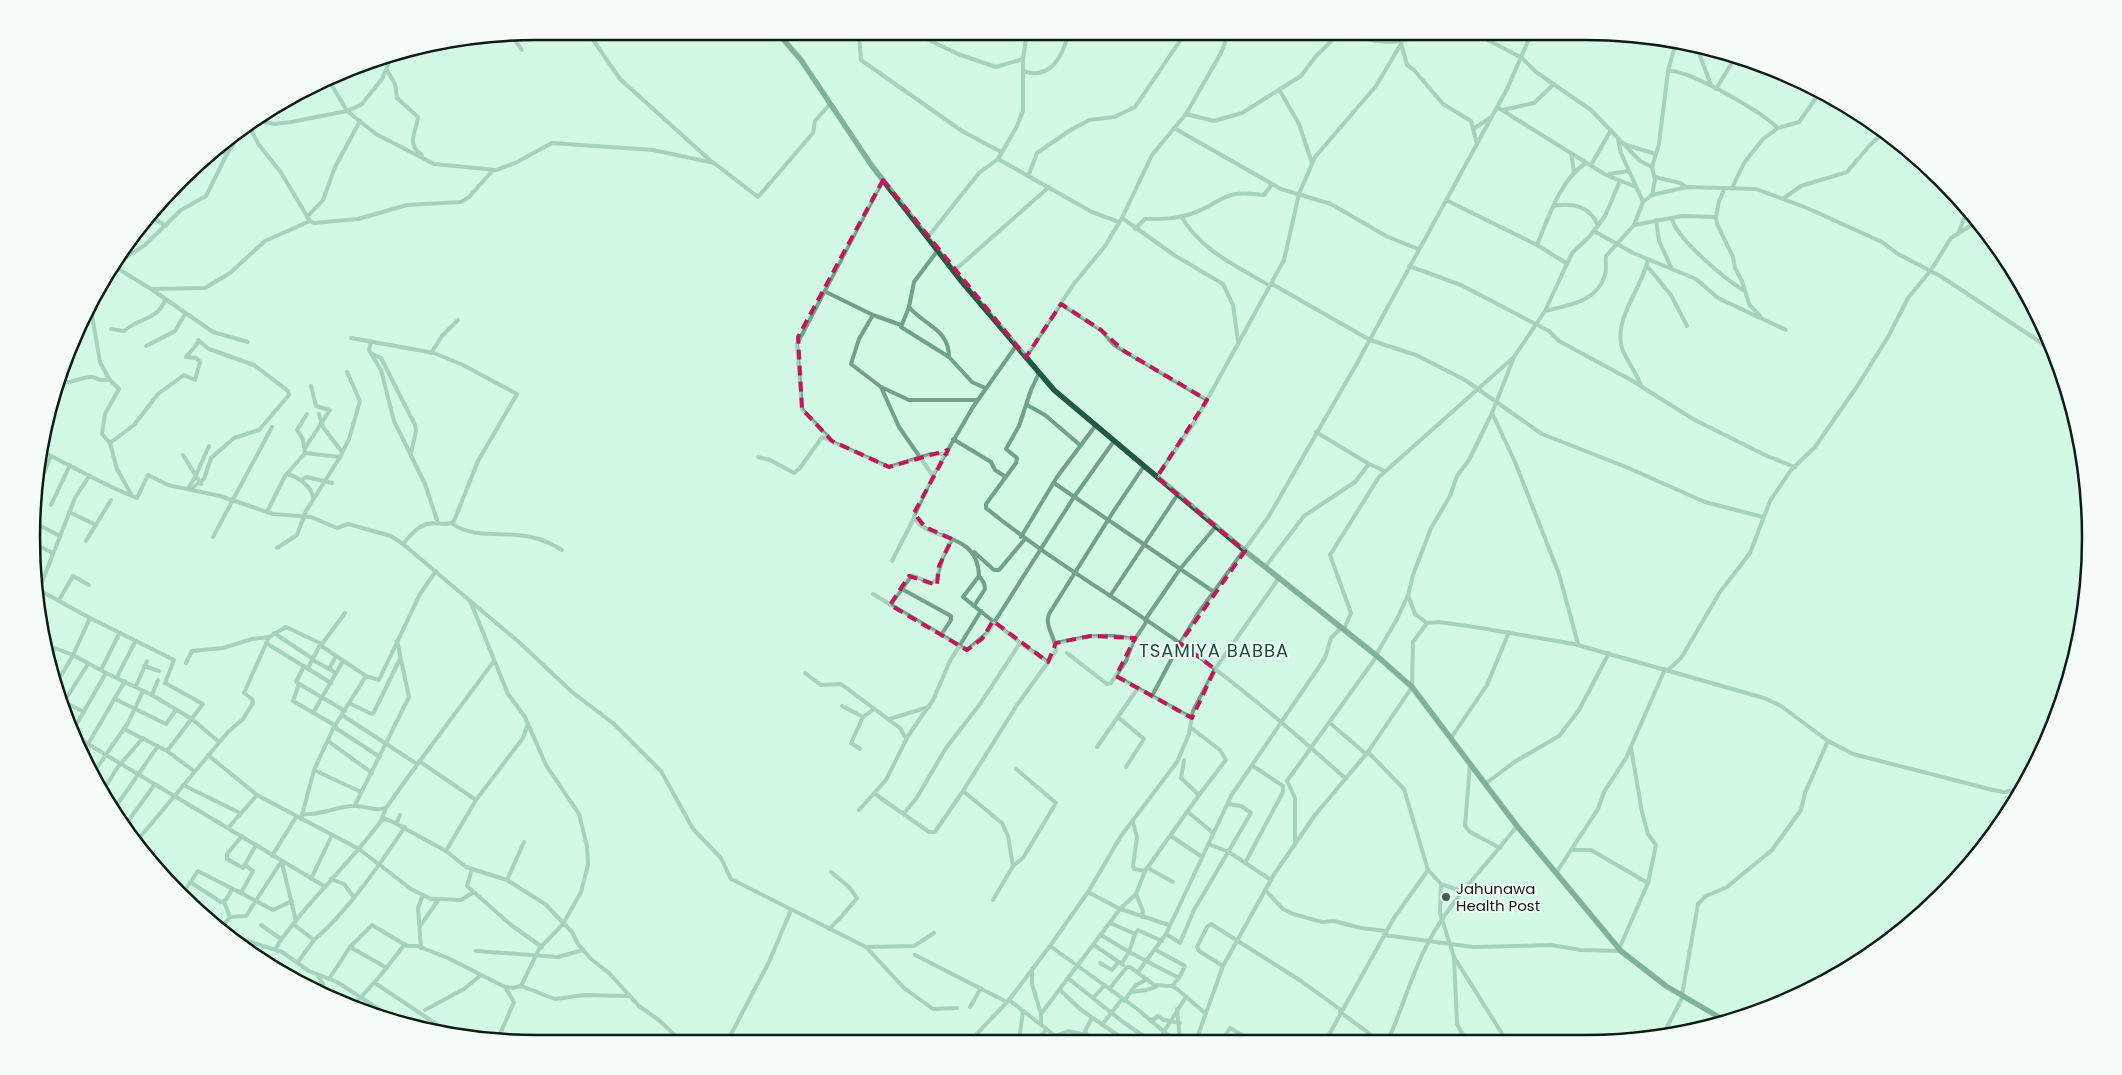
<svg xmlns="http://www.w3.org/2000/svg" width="2122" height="1075" viewBox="0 0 2122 1075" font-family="Poppins,sans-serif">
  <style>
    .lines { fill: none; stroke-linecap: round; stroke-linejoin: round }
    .street { stroke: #72a188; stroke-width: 4 }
    .primary { stroke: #235940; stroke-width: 5.5 }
    .marked { fill: none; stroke: #c2185b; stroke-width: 4; stroke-dasharray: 10 6; stroke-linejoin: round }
    .poi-dot { fill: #32684e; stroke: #f6fdf9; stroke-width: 2 }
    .labels { text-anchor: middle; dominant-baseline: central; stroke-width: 4; stroke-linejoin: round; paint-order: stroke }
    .poi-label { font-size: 15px; fill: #0e1c15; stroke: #f6fdf9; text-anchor: start }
    .quarter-label { font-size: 18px; letter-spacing: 1px; fill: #105338; stroke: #f6fdf9 }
    .rim { fill: none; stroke: #0e1c15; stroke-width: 2.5 }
  </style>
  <rect width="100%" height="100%" fill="#d2f9e3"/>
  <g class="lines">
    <!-- street -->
    <g class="street">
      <path d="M587,31L620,79L712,162"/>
      <path d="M859,32L861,60L962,131L1001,152"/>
      <path d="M912,32L958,54L996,67L1023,59"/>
      <path d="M1343,32C1367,40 1400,50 1422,32"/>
      <path d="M1398,32L1407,65L1414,70L1443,104L1471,121L1477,144"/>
      <path d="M1473,32L1522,58L1536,72L1591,110L1640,161L1652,167"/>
      <path d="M510,34L522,50"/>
      <path d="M1696,45L1711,85"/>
      <path d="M387,70L395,84L397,98L418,117C417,131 405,144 422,155"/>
      <path d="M1023,71C1051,81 1063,55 1069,32"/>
      <path d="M1668,71C1689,69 1761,112 1778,128"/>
      <path d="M328,79L347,111L376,134L434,164L496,170L515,163L552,143L653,150L714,163L758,197L813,133L815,121L830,104"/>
      <path d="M1716,89L1736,56"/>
      <path d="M1280,91L1299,124L1312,163"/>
      <path d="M1497,107L1606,175L1636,187"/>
      <path d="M1503,110L1534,103L1554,84"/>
      <path d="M1186,114L1214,121L1242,113L1301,76L1316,56L1341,32"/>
      <path d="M253,120L275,124L291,122L347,111L361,105L382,79L393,53"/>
      <path d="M248,124L259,145L280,171L310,221L314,223L358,219L407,205L461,202L469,197L493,170"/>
      <path d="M1174,128L1281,189L1331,204L1386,236L1418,249"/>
      <path d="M1473,129L1490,118"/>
      <path d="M1618,140L1621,153L1643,202"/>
      <path d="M1623,144L1656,154"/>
      <path d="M216,149L227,154"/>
      <path d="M1571,153L1574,171"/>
      <path d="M998,159L1092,212L1119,222"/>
      <path d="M1591,165L1611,130"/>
      <path d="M1029,174L1037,153L1069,131L1089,120L1114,117L1135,107L1186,32"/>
      <path d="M1609,174L1629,171"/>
      <path d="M1655,177L1680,183L1686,187"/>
      <path d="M1725,188L1719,201L1716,217L1717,224L1733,257L1735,268L1742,281L1749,304L1760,316"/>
      <path d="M1732,188L1744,163L1763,139L1778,128L1799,122L1821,91"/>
      <path d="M1652,195L1655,180L1652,167L1659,144L1668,71L1676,42"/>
      <path d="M1784,198L1801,186L1847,172L1870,145L1885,131"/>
      <path d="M1446,200L1537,245L1566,263"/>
      <path d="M1554,206C1573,202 1591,207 1598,226"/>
      <path d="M148,215L166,226"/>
      <path d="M1181,216C1201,251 1237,266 1270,286"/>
      <path d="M307,217L323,200L335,167L360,121"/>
      <path d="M1122,218L1174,255L1223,284L1233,305L1238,341"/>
      <path d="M1672,219C1677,239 1725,279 1743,290"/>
      <path d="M1656,220L1659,241L1671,267"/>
      <path d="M1978,222L2008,273L2030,300"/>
      <path d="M1634,225L1682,216L1716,217"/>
      <path d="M1135,229L1145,219C1161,219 1176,219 1191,214C1226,201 1221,189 1264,195L1272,184"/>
      <path d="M1594,231L1633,253L1696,279L1718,298L1786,330"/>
      <path d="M1958,234L1968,208"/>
      <path d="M928,237L979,173L998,159L1016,128L1023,111V59L1027,32"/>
      <path d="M1537,245C1549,216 1560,180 1586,163"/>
      <path d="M938,250L914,282L909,307L901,327L949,357L972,382L985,388"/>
      <path d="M115,259L122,260L145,245L181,210L206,196L227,154L247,124"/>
      <path d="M112,265L151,289L205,288L230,273L265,241L310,221"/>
      <path d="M1409,266L1461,285L1549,331L1559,341L1631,380L1693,419L1765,455L1795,467"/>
      <path d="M1647,266L1671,295L1687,326"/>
      <path d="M954,271L1049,187"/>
      <path d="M1272,284L1370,340L1416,355L1465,380L1542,434L1626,467L1705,502L1763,517"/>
      <path d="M151,289L213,332L248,342"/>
      <path d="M824,291L873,315L901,325"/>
      <path d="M1061,304L1101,330L1114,345L1124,351L1207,400"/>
      <path d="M909,307C925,326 949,329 949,357"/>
      <path d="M1545,311C1569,305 1597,302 1605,275C1607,269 1605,262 1606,256L1634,225L1643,202L1652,195L1687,187L1756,189L1807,208L1882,242L1898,254L1942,277L2040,342L2056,357"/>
      <path d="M86,313L92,315L100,362L109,379L119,389L105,414L102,434L110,443L117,469L131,494"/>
      <path d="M873,315L859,339L851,364L881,387L899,427L933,476"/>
      <path d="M111,329L124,331C138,318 158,320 165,300"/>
      <path d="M351,338L434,353L463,365L517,394L478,461L454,521C447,527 436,521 427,524C417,527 410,536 403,544"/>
      <path d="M371,341L369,350L381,370L394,421L425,484L438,523"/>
      <path d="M69,346L70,343"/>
      <path d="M146,346L175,331L185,314"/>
      <path d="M431,353L442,336L458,320"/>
      <path d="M372,354L381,358L415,425L416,431L411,453"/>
      <path d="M1026,357L1073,285L1105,246L1122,218L1152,155L1186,114L1221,53L1229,32"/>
      <path d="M1039,373L1031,390L1019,426L1006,449L1017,458L1016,463L986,504V508C1047,558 1117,598 1181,644C1239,685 1293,731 1346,779"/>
      <path d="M59,380C70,386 79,377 91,377C99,377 98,383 109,379"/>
      <path d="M1641,386C1637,372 1623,357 1621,344C1616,316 1642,287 1648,260"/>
      <path d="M2067,386C2065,397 2071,406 2073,417C2078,444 2074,473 2087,499"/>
      <path d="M881,387L909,400H977"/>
      <path d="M1027,405L1045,415L1080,445"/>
      <path d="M1492,413L1515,462L1559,574L1578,644"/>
      <path d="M319,414L323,427L342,452"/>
      <path d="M1316,432L1369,464L1385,471"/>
      <path d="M953,439L991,462L995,470L1006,477"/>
      <path d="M832,441L802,409L797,344L883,180"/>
      <path d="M110,443L134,425L158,394L184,375L195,380L200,362L196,358L186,357L197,344L198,340L209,349L254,365L288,391L289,395L259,430L234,438L211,458L204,479L191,489"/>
      <path d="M305,448L330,410L316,406L311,386"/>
      <path d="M39,450C73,466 102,485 137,498L148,475L168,485L220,496L273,514L311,517L337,528L348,524L391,536L403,544L520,643L572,692L614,724L661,771L693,829L721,858L731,879L866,947L904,988L933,1009L957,1008"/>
      <path d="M305,453L340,457"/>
      <path d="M183,455L201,484"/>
      <path d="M758,457L770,460L794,473L800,468L822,437L889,467L931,454H947"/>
      <path d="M287,474C298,477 312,486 313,498"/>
      <path d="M1157,477L1196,420L1284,260L1299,194L1315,157L1376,86L1401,44"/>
      <path d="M300,480L307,477L332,483"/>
      <path d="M1054,483L1214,592"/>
      <path d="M188,488C196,479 203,458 209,446"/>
      <path d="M33,500L51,456"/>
      <path d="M51,505L70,465"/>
      <path d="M69,512L96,525"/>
      <path d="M267,512L285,476L305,453L303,439L297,430L307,414"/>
      <path d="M33,522L60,536"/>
      <path d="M451,523C470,537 496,533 517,535C533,536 548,541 562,550"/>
      <path d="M213,537L272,427"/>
      <path d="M1021,537L1057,477L1096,425"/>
      <path d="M86,541L111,500"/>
      <path d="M34,544L53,553"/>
      <path d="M277,548L297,535L306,511L340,457L349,439L360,401L347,372"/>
      <path d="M974,552L994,570H999L1025,539"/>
      <path d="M892,561L914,518"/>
      <path d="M1265,567L1304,516L1355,482L1369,464"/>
      <path d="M39,590L90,618"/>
      <path d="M873,594L967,650L988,632L1074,497L1114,441"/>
      <path d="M1408,595L1415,614L1427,623"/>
      <path d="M1110,596L1178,494"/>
      <path d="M35,600L75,498L88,478"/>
      <path d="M59,600L73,576L89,585"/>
      <path d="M890,605L902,589"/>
      <path d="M974,606L985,589L984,583L979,576"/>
      <path d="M1145,620L1180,569L1217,525"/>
      <path d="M1344,629L1351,613L1330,555L1379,477L1514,357"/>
      <path d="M274,633L313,659"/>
      <path d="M941,635L951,620V616L902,589L912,575L931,583L936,580L943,557L952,539"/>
      <path d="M266,643L331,683"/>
      <path d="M1020,643L1048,662"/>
      <path d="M1056,643C1082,637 1108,632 1135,640"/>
      <path d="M1067,653L1107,684L1111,683L1126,661L1133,642L1147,621"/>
      <path d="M1376,655L1397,619L1408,595L1413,575L1431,528L1450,496L1457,476L1469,460L1492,413L1514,357L1545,311L1572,253L1590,236L1605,216L1620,181"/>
      <path d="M313,660L336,673"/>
      <path d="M47,662L55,648L73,655L90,618L174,660L165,683L203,704L167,751"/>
      <path d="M186,663L192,651L223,648L252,639L269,637L286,627L322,644L345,613"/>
      <path d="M144,666L159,671"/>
      <path d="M304,666L296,682L345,711"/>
      <path d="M329,669L336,656"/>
      <path d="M101,670L119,634"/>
      <path d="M1668,670L1681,658L1720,592L1750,553L1770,501L1791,470L1815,447L1858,385L1888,337L1908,298L1931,270L1951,238L1978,221"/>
      <path d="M106,673L152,695L158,680"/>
      <path d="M805,673L821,685L841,684L900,728L906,739"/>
      <path d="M366,676L379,680L420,594L436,571"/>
      <path d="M1116,676L1192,718"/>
      <path d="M117,677L135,642"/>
      <path d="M299,684L293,701L336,726"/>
      <path d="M55,686L73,655L106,673L72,732"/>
      <path d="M136,686L147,661"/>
      <path d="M152,695L192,719L219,742"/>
      <path d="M1152,696L1180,643L1199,612L1269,516L1356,365L1507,89L1532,32"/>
      <path d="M115,699L166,724L176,710"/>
      <path d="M60,700L84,712"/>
      <path d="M64,702L88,664"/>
      <path d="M351,704L372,714L374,712L400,659"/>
      <path d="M842,706L863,717"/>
      <path d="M313,713L343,661"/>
      <path d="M342,715L417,764"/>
      <path d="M1118,717L1144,739L1126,767"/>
      <path d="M889,719L929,707"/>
      <path d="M1330,723L1366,754"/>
      <path d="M334,727L380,757"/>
      <path d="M1190,727L1220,750L1226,760L1199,795"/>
      <path d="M124,729L167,751L194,771"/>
      <path d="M73,735L324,886"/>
      <path d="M1451,738L1487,685L1509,632"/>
      <path d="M328,741L372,773"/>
      <path d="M1097,747L1138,688"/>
      <path d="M860,749L851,743L863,717L874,709"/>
      <path d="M1368,752L1404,789L1428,870L1441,884L1461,891"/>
      <path d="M208,755L257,795L359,849L411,889L431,899H439L461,900L474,892"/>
      <path d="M81,756L125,681"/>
      <path d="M419,761L476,800"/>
      <path d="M1470,764L1465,826L1470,832L1500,848"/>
      <path d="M314,770L361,792"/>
      <path d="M92,775L128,723L143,691"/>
      <path d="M1485,784L1516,761L1559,736L1579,710L1609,653"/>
      <path d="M183,785L240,813"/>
      <path d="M963,791L1017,705L1056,651C1056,638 1044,626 1049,614L1115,509L1144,466"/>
      <path d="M102,793L117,768L143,738"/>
      <path d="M875,794L929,832H934L937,829L963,791L1002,823L1008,836L1013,866L993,900"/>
      <path d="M355,805L409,697L397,641"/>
      <path d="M859,810L886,780L908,736L933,700L950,661L981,611"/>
      <path d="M112,812L158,746"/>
      <path d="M1188,812L1212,832"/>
      <path d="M904,813L916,799L946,748L980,704L1020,643L963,597L979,576C978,528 924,543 914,516L935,472L973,407L1016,346"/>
      <path d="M302,814C322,816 338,805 356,806C367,806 375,812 386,808"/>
      <path d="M301,819L314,770L334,727L366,676L320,645L308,668"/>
      <path d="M381,821L386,808L408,777L494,661"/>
      <path d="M397,822L400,815"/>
      <path d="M1133,822L1137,837L1133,866L1134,869L1145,871"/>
      <path d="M124,827L155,784"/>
      <path d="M229,827L257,795"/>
      <path d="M242,836L227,854V859L243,868L256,845"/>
      <path d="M1171,836L1202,857"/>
      <path d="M136,842L228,732L243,719L253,703L252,699L244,693L269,637"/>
      <path d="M1208,844L1229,852L1271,880"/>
      <path d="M1295,844V798L1287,781L1377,656"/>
      <path d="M1571,850H1591L1648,883"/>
      <path d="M446,851L476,800L523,738L528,724"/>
      <path d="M272,856L296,817"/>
      <path d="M282,863L296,921"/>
      <path d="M1245,863L1283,792V786L1253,766"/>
      <path d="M245,865L253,871L241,893L273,910L292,901"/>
      <path d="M1013,866L1023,858L1056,803L1016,769"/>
      <path d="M1148,868L1173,882"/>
      <path d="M472,869L467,886L511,925L542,947"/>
      <path d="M1556,873L1598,809L1604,792L1626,758L1665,669"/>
      <path d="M311,879L332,835"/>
      <path d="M331,879L344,884L353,896"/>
      <path d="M507,880L524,842"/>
      <path d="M190,882L221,902L226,900L232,889"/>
      <path d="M1441,884L1440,913L1454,957L1506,1040"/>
      <path d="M1266,891L1283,909L1293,914L1322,922L1334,921L1361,928L1386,931"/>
      <path d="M1088,892L1120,909L1169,925"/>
      <path d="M1136,894L1143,911L1142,917"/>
      <path d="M181,896L198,871L241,893"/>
      <path d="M224,902L230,917"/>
      <path d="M1110,923L1135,934L1129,952L1179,978L1172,986"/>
      <path d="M293,924L314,940C348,911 380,864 405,827"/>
      <path d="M261,925L281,939"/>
      <path d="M420,926L439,899"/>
      <path d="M220,929L230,917L246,916L281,862"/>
      <path d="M829,929L842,916L857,898L849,887L831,872"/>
      <path d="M226,934L282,952L309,971L337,982L407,1027"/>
      <path d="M1135,934L1138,930L1162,941"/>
      <path d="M1166,934L1180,943L1194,910L1251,813L1241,806L1228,804"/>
      <path d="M1101,935L1129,952L1122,963"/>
      <path d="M1384,935L1473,947L1551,945L1581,950L1621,951"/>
      <path d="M1094,945L1123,965"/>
      <path d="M1050,946L1136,1008L1175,1041"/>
      <path d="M350,947L387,968"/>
      <path d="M866,947L914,946L934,933"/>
      <path d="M421,948L418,908L423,895"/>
      <path d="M275,949C306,902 348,866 381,821L385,819L391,821L446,851L466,867L507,880L545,904L572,932L578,944L591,959L609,973L639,1006L660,1021L682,1042"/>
      <path d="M1619,949L1648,883L1656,845L1648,834L1642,812L1631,748"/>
      <path d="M1156,950L1185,966L1179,978"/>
      <path d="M476,951L558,957L583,950"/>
      <path d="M915,955L1007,1002"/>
      <path d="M1454,957L1457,1024L1466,1040"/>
      <path d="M298,962L314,940"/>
      <path d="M1100,963L1112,970L1119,962"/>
      <path d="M1223,966L1199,951L1197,947L1207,927L1211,924L1301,981L1341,1010"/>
      <path d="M1032,969V984L1041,1014"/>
      <path d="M1138,972L1166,934L1231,796L1325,658L1331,638L1341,628"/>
      <path d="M318,976L323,984L318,993"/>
      <path d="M329,979L350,947L372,925L407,946H417L448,958L505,987L513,988L521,986L539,949L563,924L581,892L588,865L587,846L579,814L546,765L525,717L508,694L471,603"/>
      <path d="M1069,979L1123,1022L1151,1041"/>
      <path d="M375,983L451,1034"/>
      <path d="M521,986L555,999L585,995L628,996"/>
      <path d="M1110,988L1127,967H1130L1154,985L1172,986L1177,989L1205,1013"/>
      <path d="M1060,990L1080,1009L1126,1041"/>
      <path d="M1132,992L1146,990L1156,987"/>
      <path d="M1682,995L1698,904L1706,896L1727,887L1772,850L1801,810L1805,793L1828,741"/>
      <path d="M1093,998L1105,985"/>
      <path d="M1009,1000L1062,1041"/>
      <path d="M1124,1001L1135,986L1147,979"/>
      <path d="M353,1006L380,976L405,944"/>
      <path d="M970,1007L981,988"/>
      <path d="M1177,1009L1180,1041"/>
      <path d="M425,1010L464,989L481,975"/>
      <path d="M1340,1012L1378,1040"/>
      <path d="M1151,1021L1158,1016L1164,1020L1180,1023"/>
      <path d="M1041,1025V1014L1120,909L1136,894L1145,871L1199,795L1181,778L1184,760"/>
      <path d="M1102,1025L1122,999"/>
      <path d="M1163,1033L1186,997"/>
      <path d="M1055,1036L1068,1031L1086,1035"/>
      <path d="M1662,1037L1683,996"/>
      <path d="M1326,1040L1394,918L1428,870"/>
      <path d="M1388,1040C1403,1008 1412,972 1429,941C1452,898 1487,865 1517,826"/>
      <path d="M497,1041L514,1002L505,987"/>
      <path d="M970,1041L1009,1000L1050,946L1088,892L1121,836L1177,762L1189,734L1193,711L1215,669L1279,578"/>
      <path d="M1019,1041L1023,1011"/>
      <path d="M1036,1041L1046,1030"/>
      <path d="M1090,1041L1085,1031L1092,1018"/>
      <path d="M1196,1041L1223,966L1273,876L1315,815L1368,752L1412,687L1413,642L1427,623L1439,622L1481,628L1574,644L1764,698L1781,706L1828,741L1853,754L1993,790L2004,792L2020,789"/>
      <path d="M1222,1041L1230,1028L1252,1041"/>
      <path d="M741,1042L729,1038L769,962L791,910"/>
    </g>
    <!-- primary -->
    <path class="primary" d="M776,31L801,60L872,166L962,282L1054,390L1245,551L1377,656L1412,687L1517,826L1621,951L1666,986L1724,1020"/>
  </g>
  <!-- marked area -->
  <path d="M0 0H2122V1075H0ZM883,180L1026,357L1061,304L1101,330L1124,351L1207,400L1157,477L1245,551L1180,643L1215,669L1192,718L1116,676L1135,638L1090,636L1056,643L1048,662L993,621L982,639L967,650L890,605L909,576L937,585L939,566L952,539L925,527L914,513L948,450L889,467L832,441L802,409L798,337Z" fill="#d2f9e3" fill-opacity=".55" fill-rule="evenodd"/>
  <path class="marked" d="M883,180L1026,357L1061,304L1101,330L1124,351L1207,400L1157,477L1245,551L1180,643L1215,669L1192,718L1116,676L1135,638L1090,636L1056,643L1048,662L993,621L982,639L967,650L890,605L909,576L937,585L939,566L952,539L925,527L914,513L948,450L889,467L832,441L802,409L798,337Z"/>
  <!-- markers -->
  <circle class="poi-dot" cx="1446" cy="897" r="5"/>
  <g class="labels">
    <!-- poi labels -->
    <g class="poi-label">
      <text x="1456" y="888">Jahunawa<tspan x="1456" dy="17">Health Post</tspan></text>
    </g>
    <!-- quarter labels -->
    <g class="quarter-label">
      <text x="1214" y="650">TSAMIYA BABBA</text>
    </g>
  </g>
  <!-- crop -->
  <path d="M0 0H2122V1075H0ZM537 40H1585A497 497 0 0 1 2082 537V538A497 497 0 0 1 1585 1035H537A497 497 0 0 1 40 538V537A497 497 0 0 1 537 40Z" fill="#f6fdf9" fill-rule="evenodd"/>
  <path class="rim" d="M537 40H1585A497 497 0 0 1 2082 537V538A497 497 0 0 1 1585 1035H537A497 497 0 0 1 40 538V537A497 497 0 0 1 537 40Z"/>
</svg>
